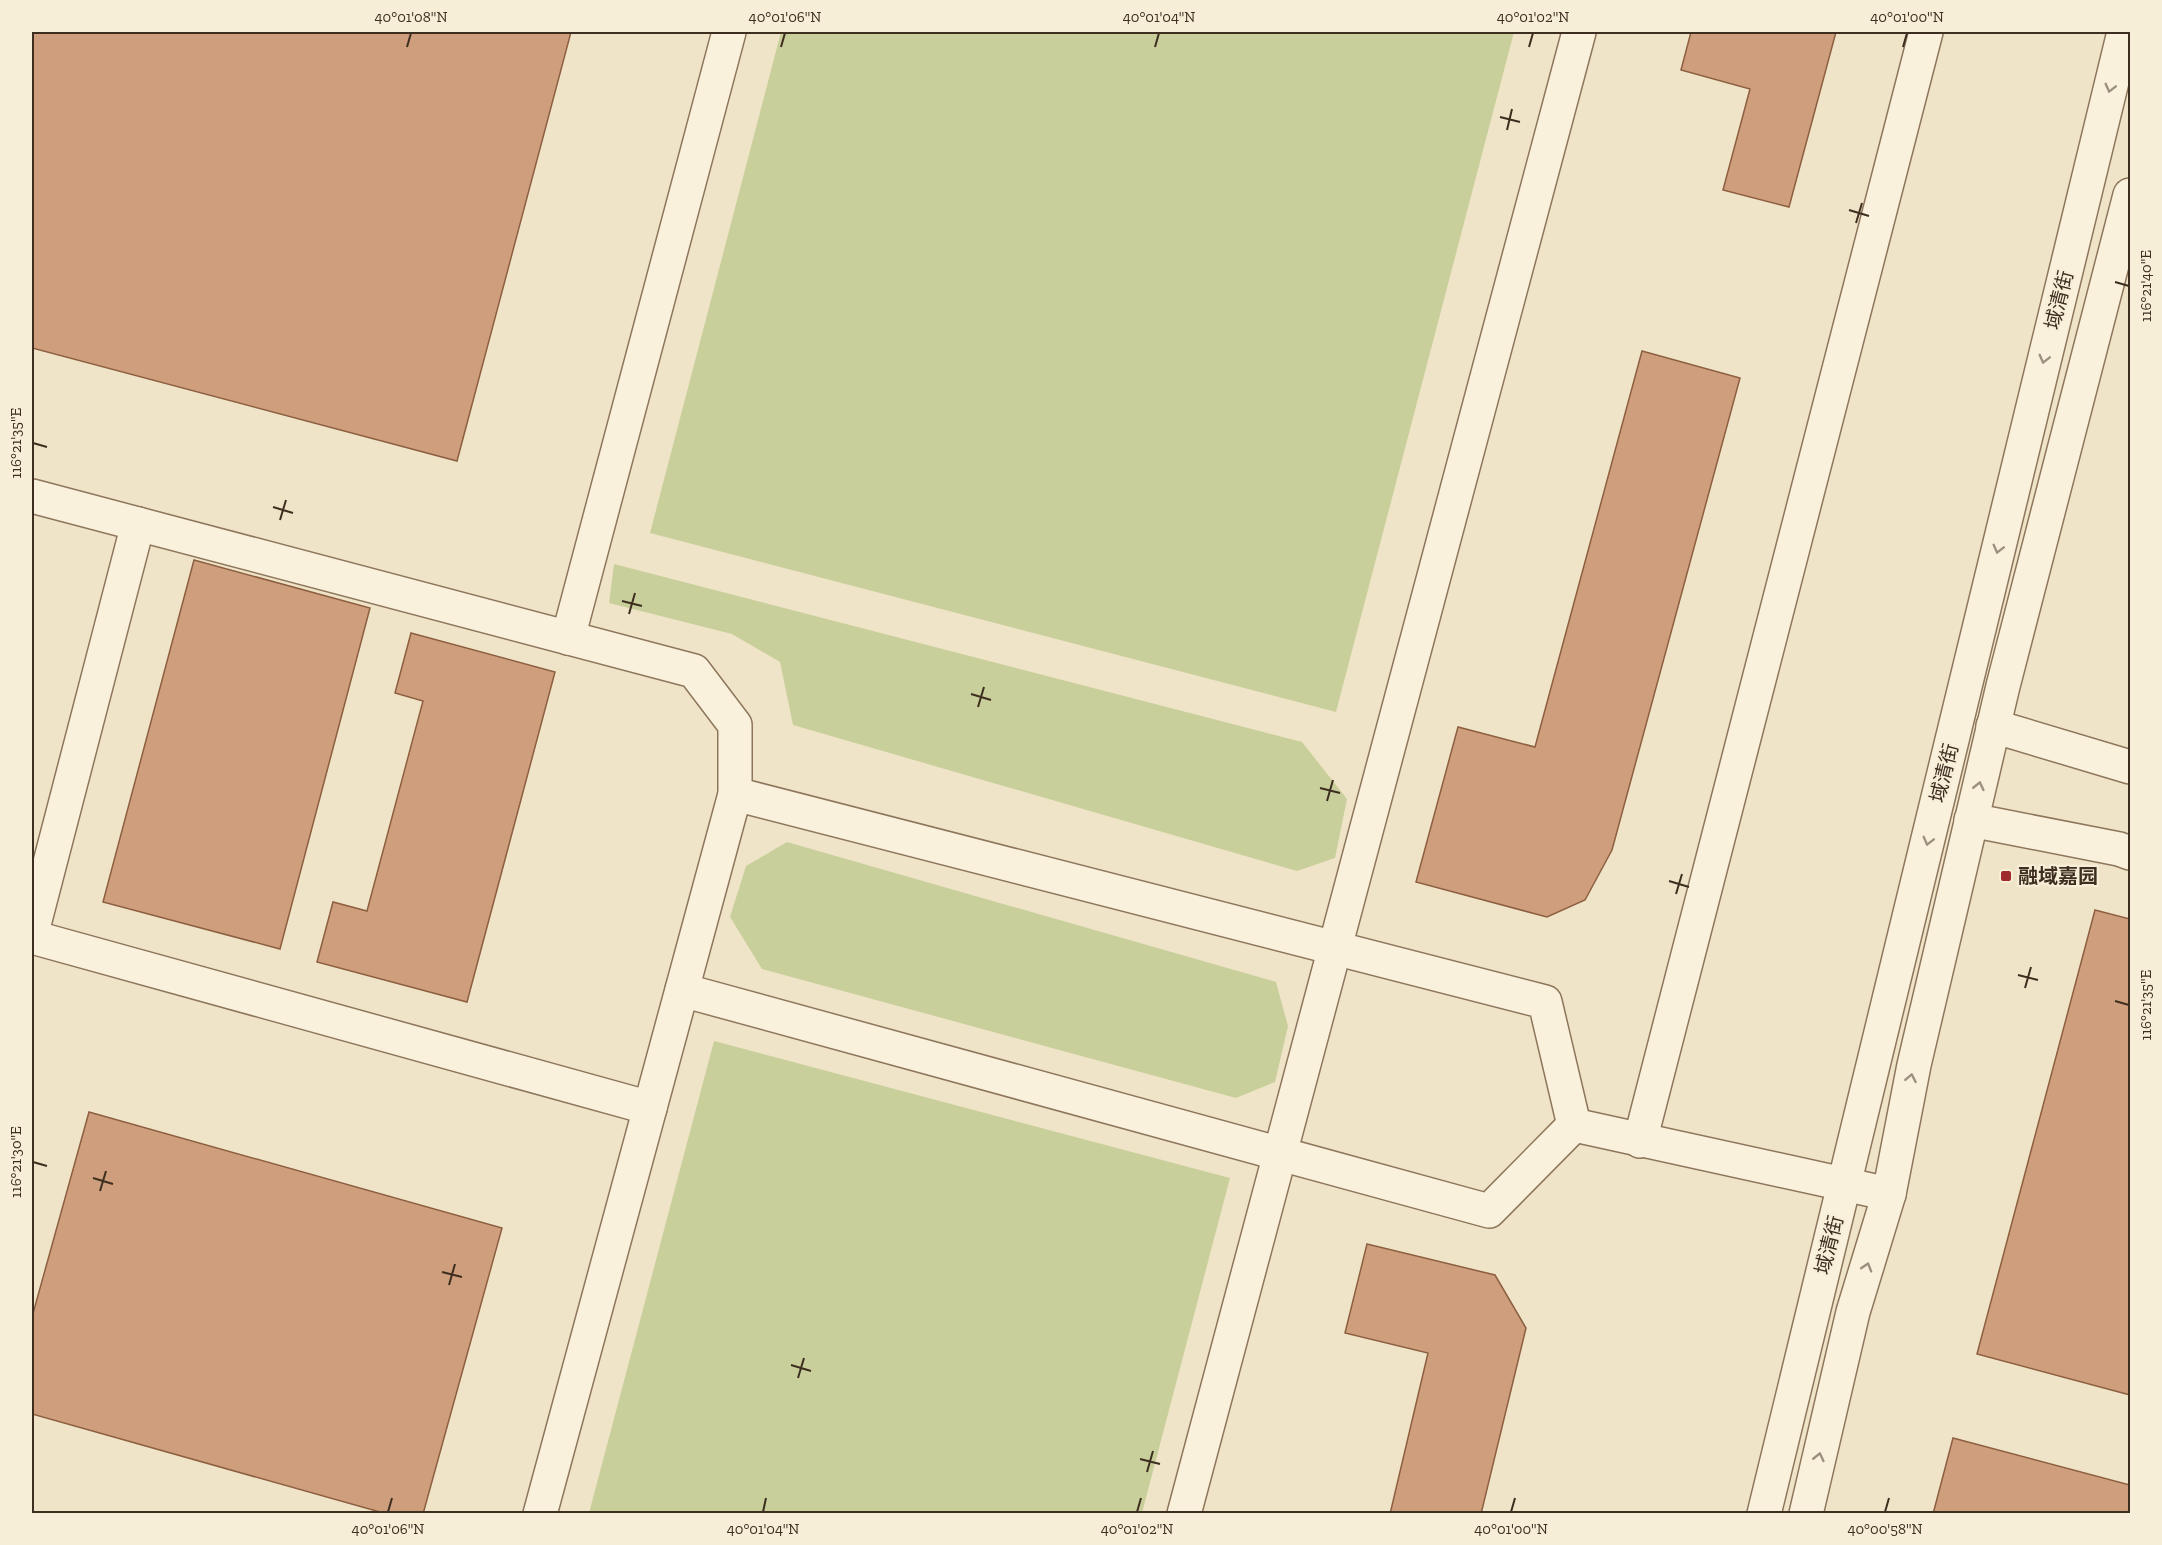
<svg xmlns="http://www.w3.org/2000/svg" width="2162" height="1545" viewBox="0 0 2162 1545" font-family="'Zilla Slab','Noto Sans SC',serif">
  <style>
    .green { fill: #c9cf9b }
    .building { fill: #cf9f7d; stroke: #8d5f41; stroke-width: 1.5 }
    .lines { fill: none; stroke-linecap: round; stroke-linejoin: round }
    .minor-casing { stroke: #8d765c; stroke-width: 36 }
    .tertiary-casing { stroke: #8d765c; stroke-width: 36 }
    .minor { stroke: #faf1dc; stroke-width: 33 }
    .tertiary { stroke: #faf1dc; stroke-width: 33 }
    .oneway { stroke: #9c907e }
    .ticks { fill: none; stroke: #3d2e20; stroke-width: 2 }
    .poi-dot { fill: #9e2a2b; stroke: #f7eed8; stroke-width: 2 }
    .labels { text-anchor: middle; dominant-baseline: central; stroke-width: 4.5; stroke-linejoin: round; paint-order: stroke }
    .street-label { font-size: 20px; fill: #3d2e20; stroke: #f7eed8 }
    .poi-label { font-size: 20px; font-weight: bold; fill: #3d2e20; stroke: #f7eed8; text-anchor: start }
    .neatline { fill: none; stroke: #3d2e20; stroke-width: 2 }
    .ticks-label { font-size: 15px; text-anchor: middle; fill: #3d2e20 }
  </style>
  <rect width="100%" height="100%" fill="#f0e4c8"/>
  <!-- green -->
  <g class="green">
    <path d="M781,32H1514L1336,712L650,533Z"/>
    <path d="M614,564L1302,742L1347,799L1335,858L1297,871L793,725L780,662L732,634L609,603Z"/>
    <path d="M787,842L1276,982L1288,1026L1275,1082L1236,1098L762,969L730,917L746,866Z"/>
    <path d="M714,1041L1230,1178L1142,1513H589Z"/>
  </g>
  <!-- building -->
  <g class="building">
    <path d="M32,32H571L457,461L32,348Z"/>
    <path d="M1691,32H1836L1789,207L1723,190L1750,89L1681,70Z"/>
    <path d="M1642,351L1740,378L1612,850L1585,900L1547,917L1416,882L1458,727L1535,747Z"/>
    <path d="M194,560L370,608L280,949L103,902Z"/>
    <path d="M411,633L555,672L467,1002L317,962L333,902L367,911L423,701L395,693Z"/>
    <path d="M2095,910L2130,919V1395L1977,1354Z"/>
    <path d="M89,1112L502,1228L423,1514H387L32,1414V1317Z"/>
    <path d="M1367,1244L1495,1275L1526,1328L1481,1514H1390L1428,1353L1345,1333Z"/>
    <path d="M1953,1438L2130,1485V1503L2128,1514H1933Z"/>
  </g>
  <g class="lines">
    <defs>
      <g id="minor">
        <path d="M32,496L694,671L735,725V794L540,1514"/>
        <path d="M568,638L729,32"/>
        <path d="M1993,726L2130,767"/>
        <path d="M735,794L1545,1002L1574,1125"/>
        <path d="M1971,820L2119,849L2130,853"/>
        <path d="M32,932L138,524"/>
        <path d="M32,937L650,1108"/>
        <path d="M682,990L1489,1211L1574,1125"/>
        <path d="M1574,1125L1889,1194"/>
        <path d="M1640,1141L1926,32"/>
        <path d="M1184,1514L1579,32"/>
      </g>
      <g id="tertiary">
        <path d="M1764,1514L2124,32"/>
        <path d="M1806,1514L1853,1312L1889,1194L1914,1065L2003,686L2130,195"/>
      </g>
    </defs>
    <!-- minor casing -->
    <use href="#minor" class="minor-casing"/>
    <!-- tertiary casing -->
    <use href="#tertiary" class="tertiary-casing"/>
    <!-- minor -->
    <use href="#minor" class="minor"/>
    <!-- tertiary -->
    <use href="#tertiary" class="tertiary"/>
  </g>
  <!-- one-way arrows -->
  <defs><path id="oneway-chevron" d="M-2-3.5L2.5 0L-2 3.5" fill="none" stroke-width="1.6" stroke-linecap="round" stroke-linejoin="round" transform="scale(1.5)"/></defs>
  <g class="oneway">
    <use href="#oneway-chevron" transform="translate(2110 88) rotate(104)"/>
    <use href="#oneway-chevron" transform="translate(2044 359) rotate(104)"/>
    <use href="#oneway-chevron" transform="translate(1998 549) rotate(104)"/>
    <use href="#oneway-chevron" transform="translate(1979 786) rotate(-77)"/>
    <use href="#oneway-chevron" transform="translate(1928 841) rotate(104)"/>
    <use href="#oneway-chevron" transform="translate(1911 1078) rotate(-79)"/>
    <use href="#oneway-chevron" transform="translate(1867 1267) rotate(-73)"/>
    <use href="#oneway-chevron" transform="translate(1819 1457) rotate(-77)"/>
  </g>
  <!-- ticks -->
  <path class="ticks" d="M407,47L411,33M781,47L785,33M1155,47L1159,33M1529,47L1533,33M1903,47L1907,33M1500,117L1520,122M1507,130L1512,109M1849,210L1869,216M1856,223L1862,203M2115,282L2129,286M33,443L47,447M273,507L293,513M280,520L286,500M622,601L642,606M629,614L635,593M971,694L991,700M978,707L984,687M1320,788L1340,793M1327,801L1333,780M1669,881L1689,887M1676,894L1682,874M2018,975L2038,980M2025,988L2031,967M2115,1001L2129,1005M33,1162L47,1166M93,1178L113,1184M100,1191L106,1171M442,1272L462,1277M449,1285L455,1264M791,1365L811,1371M798,1378L804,1358M1140,1459L1160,1464M1147,1472L1153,1451M388,1512L392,1498M763,1512L766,1498M1137,1512L1141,1498M1511,1512L1515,1498M1885,1512L1889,1498"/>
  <!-- markers -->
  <rect class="poi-dot" x="2000" y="870" width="12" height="12" rx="3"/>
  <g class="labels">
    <!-- street labels -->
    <g class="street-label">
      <text transform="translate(2059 300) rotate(-76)">域清街</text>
      <text transform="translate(1944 773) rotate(-76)">域清街</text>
      <text transform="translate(1829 1245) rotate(-76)">域清街</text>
    </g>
    <!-- poi labels -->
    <g class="poi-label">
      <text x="2018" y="876">融域嘉园</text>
    </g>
  </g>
  <!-- border -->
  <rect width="2162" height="1545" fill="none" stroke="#f7eed8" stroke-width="66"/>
  <rect x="33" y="33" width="2096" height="1479" class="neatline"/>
  <g class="ticks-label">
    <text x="411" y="22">40°01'08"N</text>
    <text x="785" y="22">40°01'06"N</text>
    <text x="1159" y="22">40°01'04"N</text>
    <text x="1533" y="22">40°01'02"N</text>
    <text x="1907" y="22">40°01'00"N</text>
    <text transform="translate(2146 286) rotate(-90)" y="5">116°21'40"E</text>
    <text transform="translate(16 443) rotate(-90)" y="5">116°21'35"E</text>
    <text transform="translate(2146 1005) rotate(-90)" y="5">116°21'35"E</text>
    <text transform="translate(16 1162) rotate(-90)" y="5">116°21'30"E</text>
    <text x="388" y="1534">40°01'06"N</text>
    <text x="763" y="1534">40°01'04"N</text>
    <text x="1137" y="1534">40°01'02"N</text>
    <text x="1511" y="1534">40°01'00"N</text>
    <text x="1885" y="1534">40°00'58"N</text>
  </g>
</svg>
